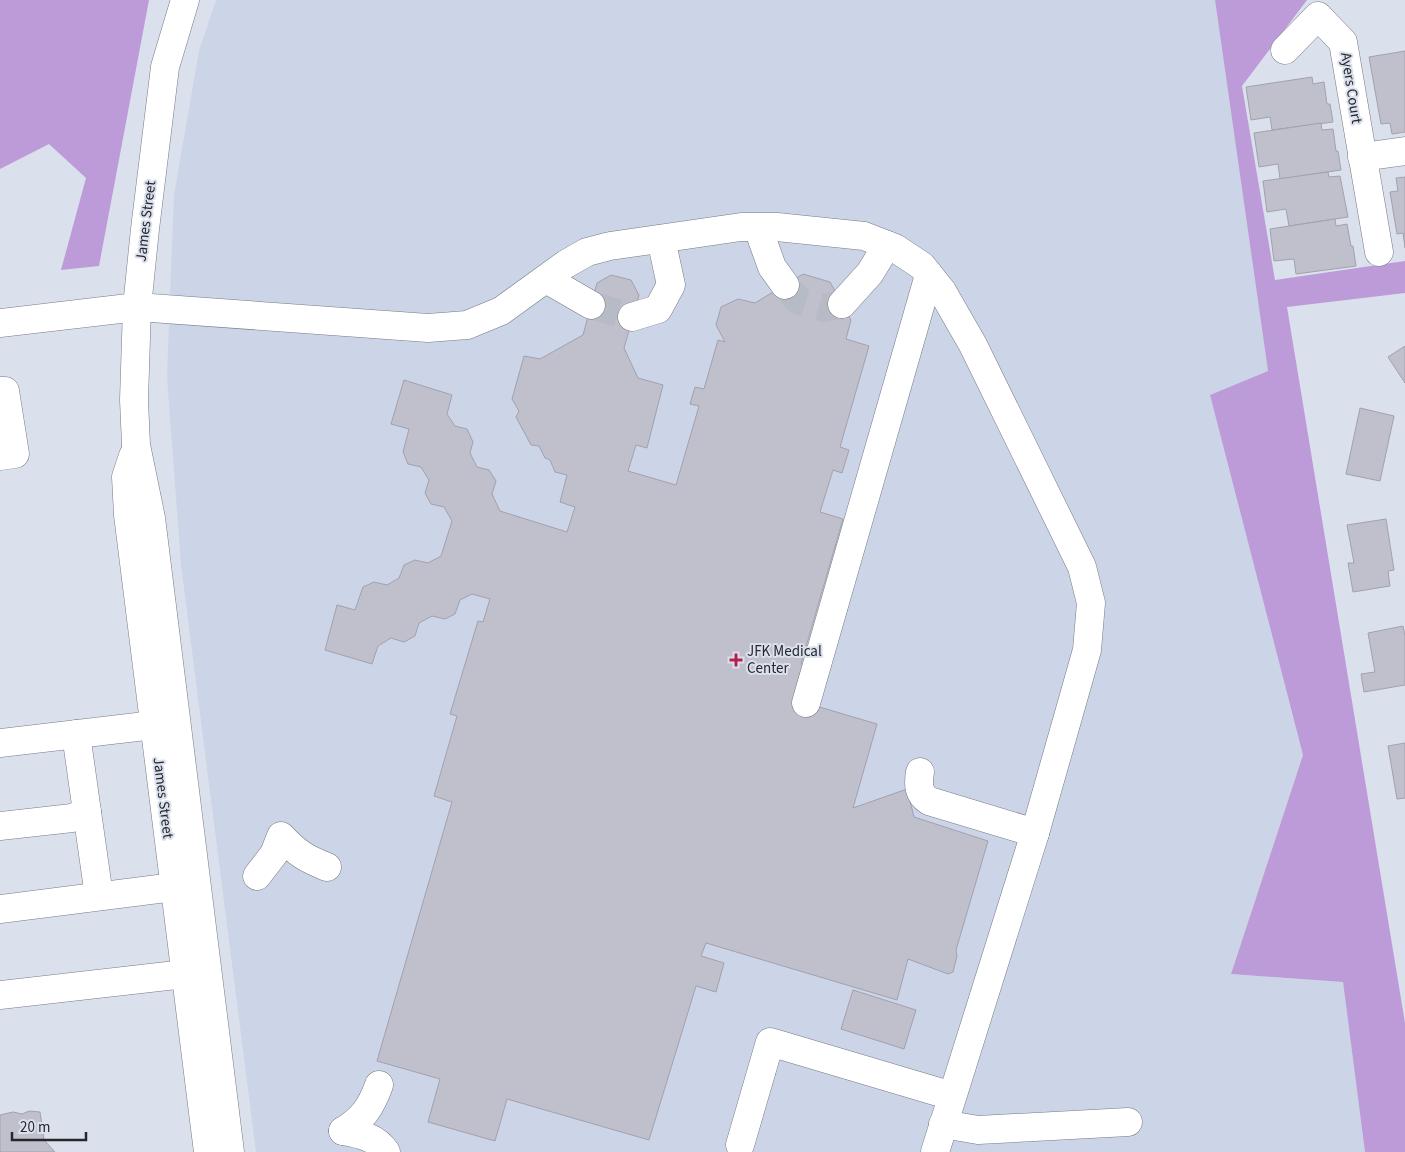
<svg xmlns="http://www.w3.org/2000/svg" width="1405" height="1152" viewBox="0 0 1405 1152" font-family="'Source Sans 3',sans-serif">
  <style>
    .built { fill: #ccd4e7 }
    .forest { fill: #bd9bd9 }
    .building { fill: #c0bfcc; stroke: #a2a1ae }
    .lines { fill: none; stroke-linecap: round; stroke-linejoin: round }
    .minor-tunnel { stroke: #b7bbc6; stroke-width: 28; stroke-dasharray: 28 14; stroke-linecap: butt }
    .minor-casing { stroke: #757a85; stroke-width: 29 }
    .minor { stroke: #fff; stroke-width: 28 }
    .poi-dot { fill: #b42350; stroke: #dbe0ed; stroke-width: 2 }
    .labels { text-anchor: middle; dominant-baseline: central; stroke-width: 4; stroke-linejoin: round; paint-order: stroke }
    .street-label { font-size: 15px; fill: #25272b; stroke: #dbe0ed }
    .poi-label { font-size: 15px; fill: #25272b; stroke: #dbe0ed; text-anchor: start }
  </style>
  <rect width="100%" height="100%" fill="#dbe0ed"/>
  <!-- built -->
  <path class="built" d="M216,0H1215L1268,371L1210,395L1303,755L1231,974L1343,982L1365,1152H256L181,565L167,377L174,195L199,51Z"/>
  <!-- forest -->
  <g class="forest">
    <path d="M0,0H149L99,266L61,270L86,178L49,144L0,169Z"/>
    <path d="M1215,0H1307L1242,86L1275,280L1405,261V293L1287,307L1405,1023V1152H1365L1343,982L1231,974L1303,755L1210,395L1268,371Z"/>
  </g>
  <!-- building -->
  <g class="building">
    <path d="M1405,51V132L1392,134L1390,123L1381,124L1369,57Z"/>
    <path d="M1312,77L1313,84L1324,82L1327,104H1330L1333,122L1272,130L1270,117L1251,120L1246,87Z"/>
    <path d="M1321,123L1322,130L1333,129L1336,151H1338L1341,170L1280,179L1278,164L1259,167L1254,133Z"/>
    <path d="M1328,172L1329,177L1340,176L1348,217L1289,226L1286,209L1267,212L1263,181Z"/>
    <path d="M1405,177V248L1403,233L1397,234L1390,192L1398,191L1396,178Z"/>
    <path d="M1335,219L1336,226L1347,224L1351,246H1353L1356,266L1296,274L1294,259L1274,261L1270,229Z"/>
    <path d="M803,274L830,282L851,320L846,339L869,346L840,447L849,450L842,473L833,470L820,512L843,519L801,664L809,667L799,701L877,724L853,808L907,789L914,817L988,841L956,950L957,956L953,972L948,974L908,959L897,1000L706,943L701,956L724,963L716,992L696,986L649,1140L507,1099L495,1141L428,1122L440,1079L377,1061L452,802L434,796L457,716L450,714L478,621L483,622L490,599L472,594L460,600L455,614L445,619L432,616L419,623L415,636L404,642L391,638L378,646L372,664L325,650L337,605L355,610L363,587L374,582L387,585L399,578L404,565L415,560L428,563L441,556L452,521L444,507L431,504L425,493L429,480L421,467L408,464L403,452L409,429L391,424L404,380L452,395L447,414L455,426L467,429L473,442L470,453L477,467L489,470L496,481L492,494L500,511L567,532L575,507L560,502L567,475L555,472L550,460L545,458L539,446L531,445L516,417L519,411L512,399L524,356L540,359L583,335L597,283L611,275L631,280L639,295L624,348L638,378L663,385L647,448L636,445L628,471L676,485L699,406L690,404L695,387L704,389L718,340L725,342L716,325L721,307L738,299L755,303Z"/>
    <path d="M1405,346V383L1388,357Z"/>
    <path d="M1360,408L1394,416L1380,481L1346,474Z"/>
    <path d="M1386,519L1394,570L1388,571L1390,586L1353,592L1348,563H1354L1347,525Z"/>
    <path d="M1403,626L1405,636V685L1364,692L1361,674L1375,672L1368,633Z"/>
    <path d="M1405,743V798L1397,799L1388,746Z"/>
    <path d="M853,990L916,1010L904,1049L841,1029Z"/>
    <path d="M29,1111L40,1112L44,1140L55,1152H0V1115L13,1112L22,1114Z"/>
  </g>
  <g class="lines">
    <!-- minor-tunnel -->
    <g class="minor-tunnel">
      <path d="M785,285L799,301L824,308L842,304"/>
      <path d="M591,305L632,317"/>
    </g>
    <defs>
      <g id="minor">
        <path d="M185,0L165,67L145,229L137,307L134,400L136,445L151,518L230,1152"/>
        <path d="M1285,50L1318,16L1343,42L1379,252"/>
        <path d="M1362,157L1405,151"/>
        <path d="M758,228L772,267L785,285"/>
        <path d="M546,279L591,305"/>
        <path d="M842,304L870,273L887,245"/>
        <path d="M632,317L658,309L671,285L661,239"/>
        <path d="M0,323L137,307L428,328L467,325L501,311L566,264L587,252L610,246L741,227H777L864,236L895,248L922,266L942,291L973,345L1082,567L1091,603L1087,650L1035,833L935,1152"/>
        <path d="M0,391H5L15,454L0,456"/>
        <path d="M133,456L126,477L128,515L208,1152"/>
        <path d="M806,703L929,275"/>
        <path d="M0,743L154,725"/>
        <path d="M920,772C918,784 918,794 929,801L1035,833"/>
        <path d="M87,812L99,896"/>
        <path d="M0,826L72,818L87,812L76,734"/>
        <path d="M257,876L274,854L281,836C298,854 305,858 327,867"/>
        <path d="M0,909L174,887"/>
        <path d="M0,995L185,974"/>
        <path d="M943,1124L978,1130L1128,1122"/>
        <path d="M343,1131C363,1119 371,1107 379,1085"/>
        <path d="M343,1131C360,1134 376,1137 386,1152"/>
        <path d="M740,1145L770,1042L952,1096"/>
      </g>
    </defs>
    <!-- minor casing -->
    <use href="#minor" class="minor-casing"/>
    <!-- minor -->
    <use href="#minor" class="minor"/>
  </g>
  <!-- markers -->
  <path class="poi-dot" d="M733.5 652.5h5v5h5v5h-5v5h-5v-5h-5v-5h5z"/>
  <g class="labels">
    <!-- street labels -->
    <g class="street-label">
      <text transform="translate(1351 88) rotate(81)">Ayers Court</text>
      <text transform="translate(146 221) rotate(-83)">James Street</text>
      <text transform="translate(163 798) rotate(83)">James Street</text>
    </g>
    <!-- poi labels -->
    <g class="poi-label">
      <text x="747" y="651">JFK Medical<tspan x="747" dy="17">Center</tspan></text>
    </g>
  </g>
  <!-- scale -->
  <path d="M12 1132v8h74v-8" fill="none" stroke="#25272b" stroke-width="2.5"/>
  <text x="20" y="1132" font-size="15" fill="#25272b" stroke="#dbe0ed" stroke-width="4" paint-order="stroke">20 m</text>
</svg>
